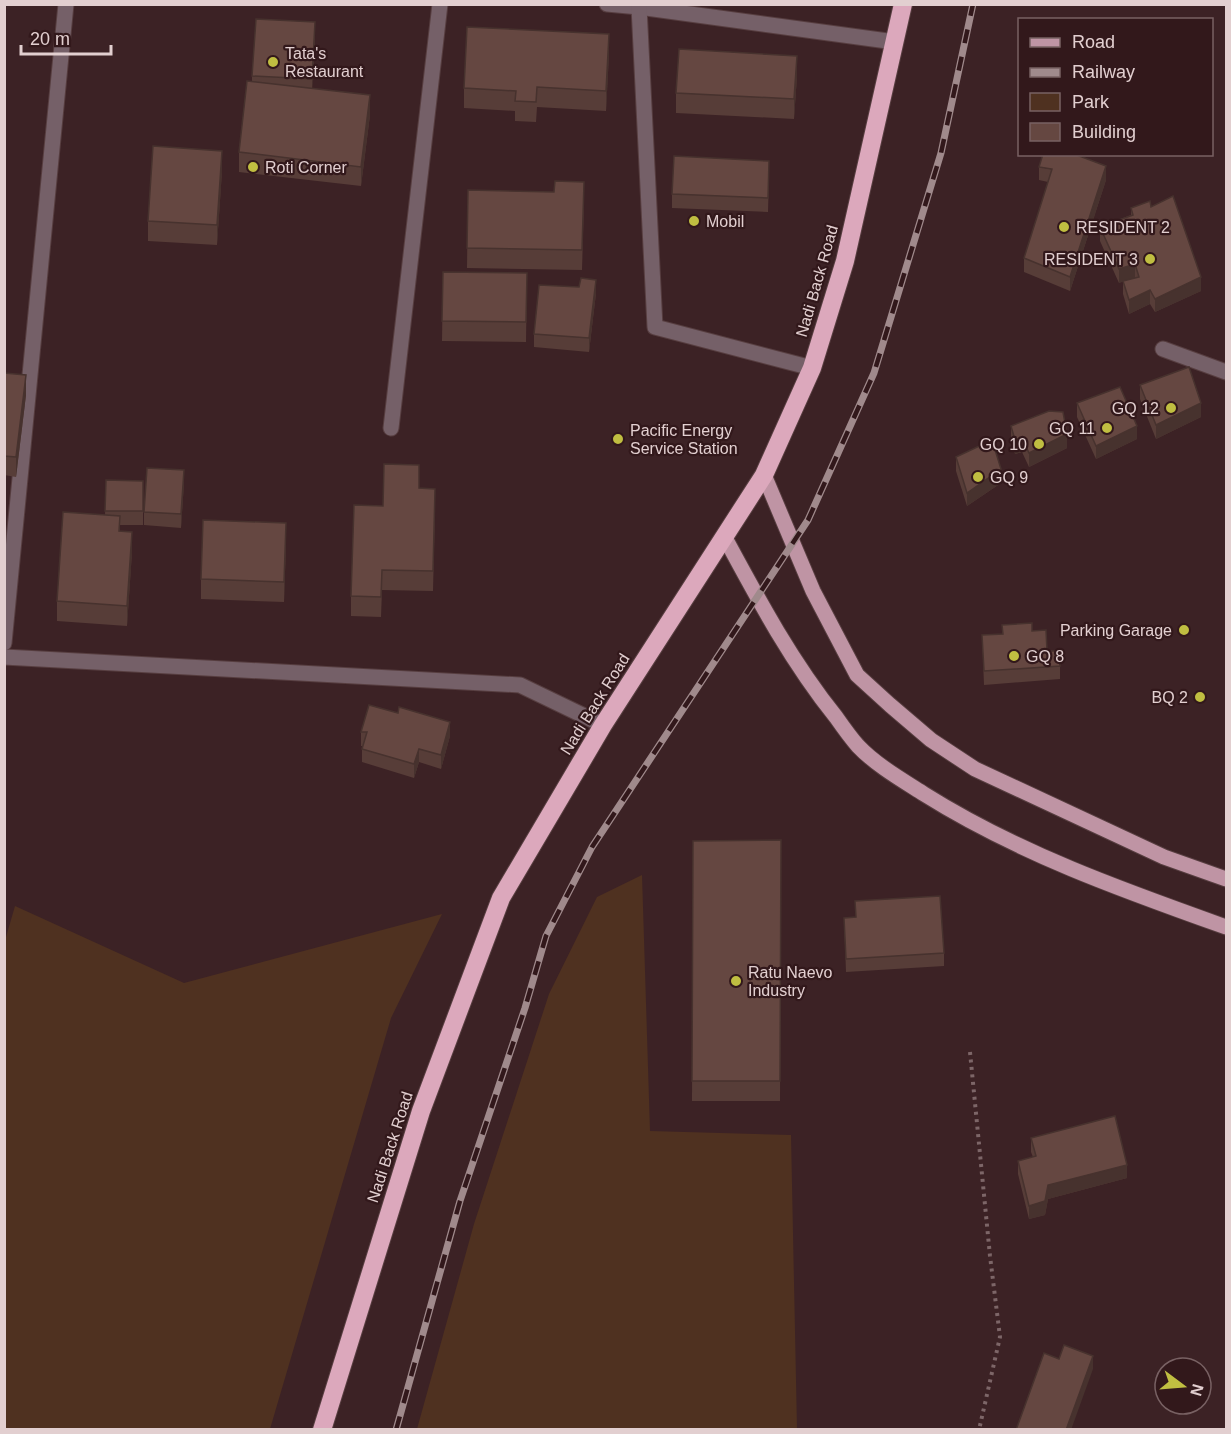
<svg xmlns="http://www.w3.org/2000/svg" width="1231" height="1434" viewBox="0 0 1231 1434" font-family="Arial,sans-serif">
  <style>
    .green { fill: #4f3120 }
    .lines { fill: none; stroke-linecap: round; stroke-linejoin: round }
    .minor-casing { stroke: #573e40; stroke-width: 17 }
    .major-casing { stroke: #573e40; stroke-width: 17 }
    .highway-casing { stroke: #573e40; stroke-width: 20 }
    .path { stroke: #7d6668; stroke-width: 4; stroke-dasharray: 3 4.5; stroke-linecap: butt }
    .minor { stroke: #756068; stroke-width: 15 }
    .major { stroke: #bf94a4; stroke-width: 15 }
    .highway { stroke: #dca8bc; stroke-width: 18 }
    .rail-casing { stroke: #a08a8c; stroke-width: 7 }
    .rail { stroke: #32181b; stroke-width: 4.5; stroke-dasharray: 14; stroke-linecap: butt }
    .wall { fill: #573d38 }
    .shaded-wall { fill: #47322e }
    .building { fill: #654741; stroke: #47322e; stroke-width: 1.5 }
    .poi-dot { fill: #c0be41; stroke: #32181b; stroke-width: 2 }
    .labels { text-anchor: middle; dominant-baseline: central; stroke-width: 4.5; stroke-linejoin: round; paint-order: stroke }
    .poi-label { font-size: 16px; fill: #e2cfd0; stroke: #32181b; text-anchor: start }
    .street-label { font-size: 16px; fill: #e2cfd0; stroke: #32181b }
  </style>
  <rect width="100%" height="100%" fill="#3c2225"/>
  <!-- green -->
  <g class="green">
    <path d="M642,875L650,1131L791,1135L797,1429H417L474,1224L549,994L597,897Z"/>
    <path d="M15,906L184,983L442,914L391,1018L270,1429H5L4,944Z"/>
  </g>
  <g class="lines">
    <defs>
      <g id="minor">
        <path d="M607,4L639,7L895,42"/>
        <path d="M639,7L655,327L812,368"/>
        <path d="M1163,349L1226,372"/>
        <path d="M391,428L440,4"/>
        <path d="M4,643L66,4"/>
        <path d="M4,657L520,685L603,725"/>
      </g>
      <g id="major">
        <path d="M764,475L813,591L857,675L890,705L931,740L975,769L1164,857L1226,879"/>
        <path d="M724,536C758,599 791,661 836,717C843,727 850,737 858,746C876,765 902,780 924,794C1018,853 1122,890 1226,927"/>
      </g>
      <path id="highway" d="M322,1430L421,1111L501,898L603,725L764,475L812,368L845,261L903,4"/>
    </defs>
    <!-- minor casing -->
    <use href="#minor" class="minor-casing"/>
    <!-- major casing -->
    <use href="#major" class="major-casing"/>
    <!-- highway casing -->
    <use href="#highway" class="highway-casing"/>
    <!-- path -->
    <path class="path" d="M970,1052L990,1256L1000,1337L979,1430"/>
    <!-- minor -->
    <use href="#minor" class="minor"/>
    <!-- major -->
    <use href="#major" class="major"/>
    <!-- highway -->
    <use href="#highway" class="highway"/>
    <defs>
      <path id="rail" d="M396,1430L460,1201L525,1008L546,936L592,847L808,520L874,373L941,153L973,4"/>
    </defs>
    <!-- rail casing -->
    <use href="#rail" class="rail-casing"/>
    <!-- rail -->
    <use href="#rail" class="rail"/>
  </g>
  <!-- wall -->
  <g class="wall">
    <path d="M315,36L312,89L370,115L361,186L239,172V152L252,82V76Z"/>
    <path d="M609,54L606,111L537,107L536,122L515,121V111L464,108V88Z"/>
    <path d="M797,76L794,119L676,113V93Z"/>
    <path d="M1039,167L1106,180L1070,291L1024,272V258L1048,182L1039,180Z"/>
    <path d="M222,171L217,245L148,241V221Z"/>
    <path d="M769,175L768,212L672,208V194Z"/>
    <path d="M468,190L584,201L582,270L467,268Z"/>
    <path d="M1151,207L1201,291L1155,312L1150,304L1129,314L1123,294V281L1119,283L1100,241V227L1131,215V208Z"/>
    <path d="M443,272L527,273L526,342L442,341Z"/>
    <path d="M579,287L596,293L589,352L534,347V334Z"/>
    <path d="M4,373L26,395L16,477L4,475Z"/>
    <path d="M1140,385L1201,417L1156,439L1140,399Z"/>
    <path d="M1077,403L1137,439L1096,459L1077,417Z"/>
    <path d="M1011,426L1067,448L1029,467L1022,452L1015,454L1011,440Z"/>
    <path d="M956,457L1001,483L967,506L956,471Z"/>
    <path d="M106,480L143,481V525H120V531L132,552L127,626L57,621V601L105,515Z"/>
    <path d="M184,483L181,528L144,525V512Z"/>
    <path d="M419,488L435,509L433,591L382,590L381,617L351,616V596L383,506Z"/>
    <path d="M286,542L284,602L201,599V579Z"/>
    <path d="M1002,625L1032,631L1047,651L1060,666V679L984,685L982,635L1002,634Z"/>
    <path d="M369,705L450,736L441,769L419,762L414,778L362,762V749L363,746H361V732Z"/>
    <path d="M781,840L780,1101H692L693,841Z"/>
    <path d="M855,901L944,953V966L846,972L844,918L856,917Z"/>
    <path d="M1031,1138L1127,1178L1048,1199L1045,1215L1029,1219L1018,1174V1161L1033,1157L1031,1152Z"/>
  </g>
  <!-- shaded-wall -->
  <g class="shaded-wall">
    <path d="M315,22V36L312,93V79Z"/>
    <path d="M609,34V54L606,111V91Z"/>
    <path d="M797,56V76L794,119V99Z"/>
    <path d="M370,95V115L361,186V167Z"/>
    <path d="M222,151V171L217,245V225Z"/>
    <path d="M1106,166V180L1070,291V277Z"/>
    <path d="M1135,264V278L1119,283V269Z"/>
    <path d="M1201,277V291L1155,312V299Z"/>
    <path d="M596,280V293L589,352V338Z"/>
    <path d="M1150,290V304L1129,314V300Z"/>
    <path d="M26,375V395L16,477V457Z"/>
    <path d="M1201,403V417L1156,439V425Z"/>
    <path d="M1137,426V439L1096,459V446Z"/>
    <path d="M1067,434V448L1029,467V453Z"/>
    <path d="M1022,438V452L1015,454V440Z"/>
    <path d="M1001,469V483L967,506V493Z"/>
    <path d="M184,470V483L181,528V514Z"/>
    <path d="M286,523V542L284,602V582Z"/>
    <path d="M132,532V552L127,626V606Z"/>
    <path d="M450,722V736L441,769V755Z"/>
    <path d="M419,749V762L414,778V764Z"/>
    <path d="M1127,1165V1178L1048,1199L1045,1215L1029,1219V1206L1048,1185Z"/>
    <path d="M1093,1356V1369L1071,1430H1066Z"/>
  </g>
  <!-- building -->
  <g class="building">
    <path d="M256,19L315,22L312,79L252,76Z"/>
    <path d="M467,27L609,34L606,91L537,87L536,102L515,101L516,91L464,88Z"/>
    <path d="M679,49L797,56L794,99L676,93Z"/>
    <path d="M247,81L370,95L361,167L239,152Z"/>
    <path d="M153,146L222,151L217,225L148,221Z"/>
    <path d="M1043,154H1074L1106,166L1070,277L1024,258L1052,169L1039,167Z"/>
    <path d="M674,156L769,161L768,198L672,194Z"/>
    <path d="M555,181L584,182L582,250L467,248L468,190L554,192Z"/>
    <path d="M1173,196L1201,277L1155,299L1150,290L1129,300L1123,281L1139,277L1135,264L1119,269L1100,227L1133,215L1131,208L1150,201L1151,207Z"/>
    <path d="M443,272L527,273L526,322L442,321Z"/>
    <path d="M581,278L596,280L589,338L534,334L539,285L579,287Z"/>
    <path d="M1189,367L1201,403L1156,425L1140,385Z"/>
    <path d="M4,373L26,375L16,457L4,456Z"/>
    <path d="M1120,387L1137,426L1096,446L1077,403Z"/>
    <path d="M1049,411L1063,412L1067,434L1029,453L1022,438L1015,440L1011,426Z"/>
    <path d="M992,440L1001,469L967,493L956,457Z"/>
    <path d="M384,464L419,465V488L435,489L433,571L382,570L381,597L351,596L354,505L383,506Z"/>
    <path d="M147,468L184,470L181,514L144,512Z"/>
    <path d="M106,480L143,481V511H105Z"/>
    <path d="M63,512L120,516L119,531L132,532L127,606L57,601Z"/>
    <path d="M203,520L286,523L284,582L201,579Z"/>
    <path d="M1032,623V631L1046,630L1047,651H1059L1060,666L984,671L982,635L1003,634L1002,625Z"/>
    <path d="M369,705L398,713L399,707L450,722L441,755L419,749L414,764L362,749L367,732H361Z"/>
    <path d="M781,840L780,1081H692L693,841Z"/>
    <path d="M940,896L944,953L846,959L844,918L856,917L855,901Z"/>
    <path d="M1115,1116L1127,1165L1048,1185L1045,1201L1029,1206L1018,1161L1036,1156L1031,1138Z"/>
    <path d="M1064,1345L1093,1356L1066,1430H1016L1044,1353L1059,1359Z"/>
  </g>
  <!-- markers -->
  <g class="poi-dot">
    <circle cx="273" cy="62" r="6"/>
    <circle cx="253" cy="167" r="6"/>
    <circle cx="694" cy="221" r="6"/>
    <circle cx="1064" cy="227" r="6"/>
    <circle cx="1150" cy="259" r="6"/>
    <circle cx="1171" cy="408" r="6"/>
    <circle cx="1107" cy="428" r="6"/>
    <circle cx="618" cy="439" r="6"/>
    <circle cx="1039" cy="444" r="6"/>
    <circle cx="978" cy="477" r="6"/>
    <circle cx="1184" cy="630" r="6"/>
    <circle cx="1014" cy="656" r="6"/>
    <circle cx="1200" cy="697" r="6"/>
    <circle cx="736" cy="981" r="6"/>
  </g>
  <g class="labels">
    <!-- poi labels -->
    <g class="poi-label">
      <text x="285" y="53">Tata's<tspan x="285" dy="18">Restaurant</tspan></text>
      <text x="265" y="167">Roti Corner</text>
      <text x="706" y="221">Mobil</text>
      <text x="1076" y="227">RESIDENT 2</text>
      <text x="1138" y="259" text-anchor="end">RESIDENT 3</text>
      <text x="1159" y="408" text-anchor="end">GQ 12</text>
      <text x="1095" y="428" text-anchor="end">GQ 11</text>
      <text x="630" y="430">Pacific Energy<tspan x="630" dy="18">Service Station</tspan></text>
      <text x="1027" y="444" text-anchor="end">GQ 10</text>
      <text x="990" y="477">GQ 9</text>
      <text x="1172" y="630" text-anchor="end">Parking Garage</text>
      <text x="1026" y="656">GQ 8</text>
      <text x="1188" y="697" text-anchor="end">BQ 2</text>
      <text x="748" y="972">Ratu Naevo<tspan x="748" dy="18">Industry</tspan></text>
    </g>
    <!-- street labels -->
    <g class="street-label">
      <text transform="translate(817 281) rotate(-74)">Nadi Back Road</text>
      <text transform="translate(595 704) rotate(-58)">Nadi Back Road</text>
      <text transform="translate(390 1147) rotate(-72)">Nadi Back Road</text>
    </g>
  </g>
  <!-- border -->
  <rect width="1231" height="1434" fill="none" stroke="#e2cfd0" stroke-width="12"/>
  <!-- legend -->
  <rect x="1018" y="18" width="195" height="138" fill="#32181b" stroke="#786163" stroke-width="1.5"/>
  <rect x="1030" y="38" width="30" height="9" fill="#bf94a4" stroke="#786163" stroke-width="1.5"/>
  <text x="1072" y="48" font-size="18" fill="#e2cfd0">Road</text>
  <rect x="1030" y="68" width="30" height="9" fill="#a08a8c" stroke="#786163" stroke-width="1.5"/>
  <text x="1072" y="78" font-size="18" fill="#e2cfd0">Railway</text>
  <rect x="1030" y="93" width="30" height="18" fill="#4f3120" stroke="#786163" stroke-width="1.5"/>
  <text x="1072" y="108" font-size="18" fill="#e2cfd0">Park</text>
  <rect x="1030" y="123" width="30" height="18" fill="#654741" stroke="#786163" stroke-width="1.5"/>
  <text x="1072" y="138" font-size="18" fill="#e2cfd0">Building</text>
  <!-- north arrow -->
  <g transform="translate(1183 1386) rotate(106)"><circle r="28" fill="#32181b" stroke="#786163" stroke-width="1.5"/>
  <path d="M0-4.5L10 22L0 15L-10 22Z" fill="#c0be41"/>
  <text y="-9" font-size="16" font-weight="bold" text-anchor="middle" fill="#e2cfd0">N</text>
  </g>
  <!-- scale -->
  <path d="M21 45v9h90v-9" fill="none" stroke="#e2cfd0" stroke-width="3"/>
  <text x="30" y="45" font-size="18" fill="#e2cfd0" stroke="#32181b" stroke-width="4.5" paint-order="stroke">20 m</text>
</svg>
